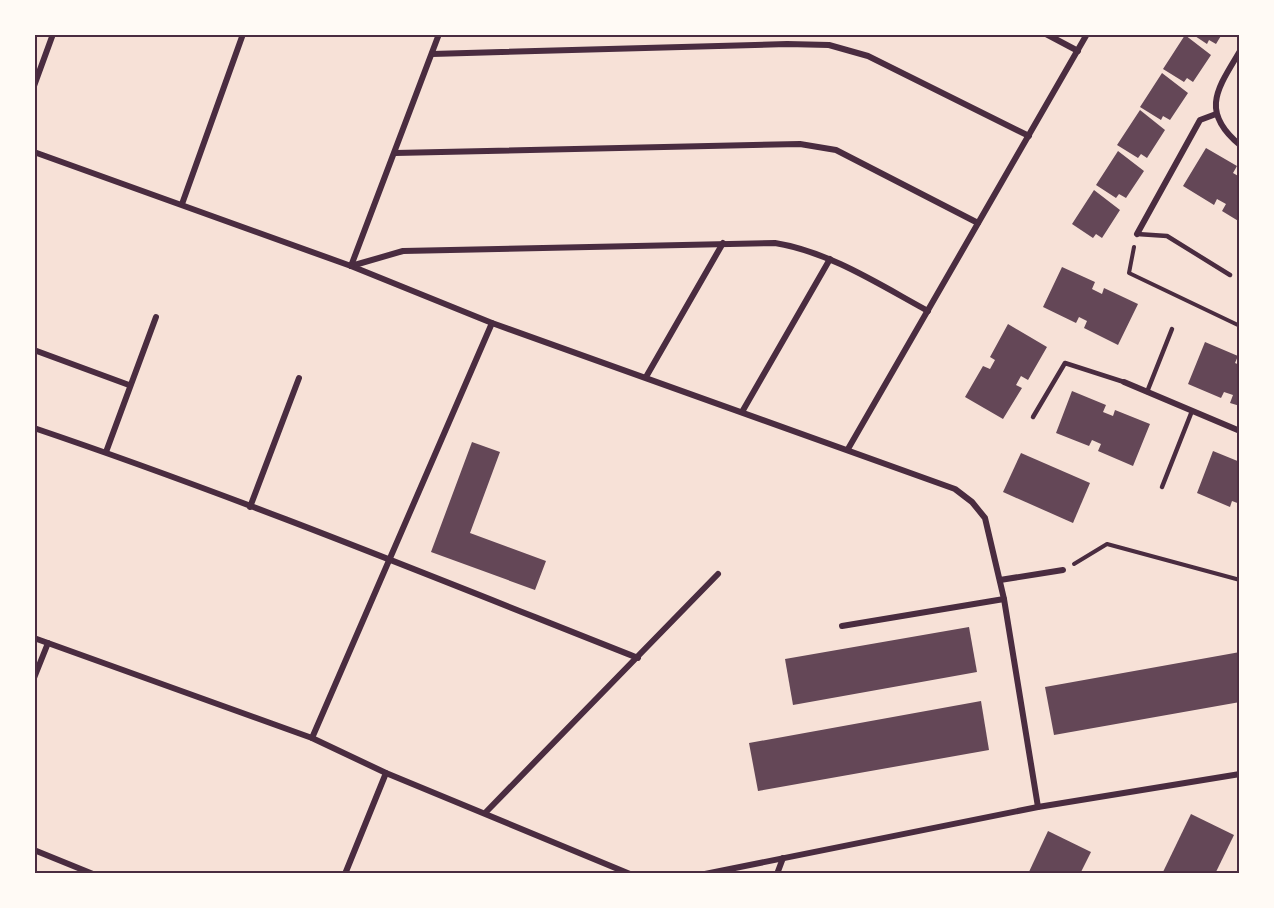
<svg xmlns="http://www.w3.org/2000/svg" width="1274" height="908" viewBox="0 0 1274 908" font-family="Literata,serif">
  <style>
    .building { fill: #644757 }
    .lines { fill: none; stroke-linecap: round; stroke-linejoin: round }
    .path { stroke: #4a2c40; stroke-width: 4 }
    .service { stroke: #4a2c40; stroke-width: 4.5 }
    .minor { stroke: #4a2c40; stroke-width: 6 }
    .neatline { fill: none; stroke: #4a2c40; stroke-width: 2 }
  </style>
  <rect width="100%" height="100%" fill="#f7e1d7"/>
  <!-- building -->
  <g class="building">
    <path d="M1192,34H1222L1216,44L1209,40L1207,44Z"/>
    <path d="M1185,35L1211,55L1193,82L1187,78L1184,82L1163,69Z"/>
    <path d="M1162,73L1188,93L1170,120L1163,116L1161,120L1140,107Z"/>
    <path d="M1140,110L1165,130L1147,158L1141,154L1138,158L1117,145Z"/>
    <path d="M1206,148L1237,166L1233,173L1240,177V222L1222,211L1226,204L1217,199L1214,205L1183,186Z"/>
    <path d="M1118,151L1144,171L1126,198L1119,194L1116,198L1096,185Z"/>
    <path d="M1094,190L1120,210L1102,238L1096,234L1093,238L1072,224Z"/>
    <path d="M1062,267L1095,282L1092,289L1102,294L1104,288L1138,304L1118,345L1084,328L1087,321L1079,317L1076,323L1043,307Z"/>
    <path d="M1008,324L1047,347L1028,380L1021,376L1016,385L1022,388L1003,419L965,397L983,366L990,369L995,360L990,357Z"/>
    <path d="M1205,342L1238,356L1235,363L1240,365V406L1230,403L1233,395L1224,392L1221,398L1188,384Z"/>
    <path d="M1072,391L1106,405L1103,412L1113,416L1115,410L1150,424L1133,466L1098,451L1101,444L1092,440L1089,446L1056,433Z"/>
    <path d="M472,442L500,452L470,533L546,561L535,590L431,552Z"/>
    <path d="M1213,451L1240,462V504L1232,501L1230,507L1197,493Z"/>
    <path d="M1021,453L1090,483L1073,523L1003,492Z"/>
    <path d="M969,627L977,672L793,705L785,659Z"/>
    <path d="M1240,652V702L1054,735L1045,687Z"/>
    <path d="M981,701L989,750L758,791L749,743Z"/>
    <path d="M1191,814L1234,835L1215,874H1162Z"/>
    <path d="M1048,831L1091,852L1080,874H1028Z"/>
  </g>
  <g class="lines">
    <!-- path -->
    <g class="path">
      <path d="M1134,247L1129,273L1240,326"/>
      <path d="M1074,564L1107,544L1240,580"/>
    </g>
    <!-- service -->
    <g class="service">
      <path d="M1137,234L1167,236L1230,275"/>
      <path d="M1147,392L1172,329"/>
      <path d="M1033,417L1065,363L1124,382"/>
      <path d="M1162,487L1192,411"/>
    </g>
    <!-- minor -->
    <g class="minor">
      <path d="M1046,34L1078,51"/>
      <path d="M1240,51C1218,88 1199,111 1240,145"/>
      <path d="M432,54L787,44L829,45L868,56L1029,136"/>
      <path d="M34,86L53,34"/>
      <path d="M34,152L351,266L492,323L955,489L972,502L985,518L1004,599L1038,807"/>
      <path d="M395,153L800,144L836,150L978,223"/>
      <path d="M182,204L243,34"/>
      <path d="M1137,234L1200,120L1216,114"/>
      <path d="M351,266L403,251L775,243C830,252 880,285 928,311"/>
      <path d="M351,266L439,34"/>
      <path d="M34,350L129,385"/>
      <path d="M646,377L723,243"/>
      <path d="M1124,382L1240,431"/>
      <path d="M742,412L830,259"/>
      <path d="M34,428C238,497 438,579 638,658"/>
      <path d="M848,449L1087,34"/>
      <path d="M106,452L156,317"/>
      <path d="M250,507L299,378"/>
      <path d="M1000,580L1063,570"/>
      <path d="M842,626L1004,599"/>
      <path d="M34,638L312,738L386,773L630,874"/>
      <path d="M34,678L48,643"/>
      <path d="M312,738L492,323"/>
      <path d="M486,812L718,574"/>
      <path d="M34,850L93,874"/>
      <path d="M345,874L386,773"/>
      <path d="M705,874L1038,807L1240,774"/>
      <path d="M777,874L783,858"/>
    </g>
  </g>
  <!-- border -->
  <rect width="1274" height="908" fill="none" stroke="#fffaf5" stroke-width="72"/>
  <rect x="36" y="36" width="1202" height="836" class="neatline"/>
</svg>
